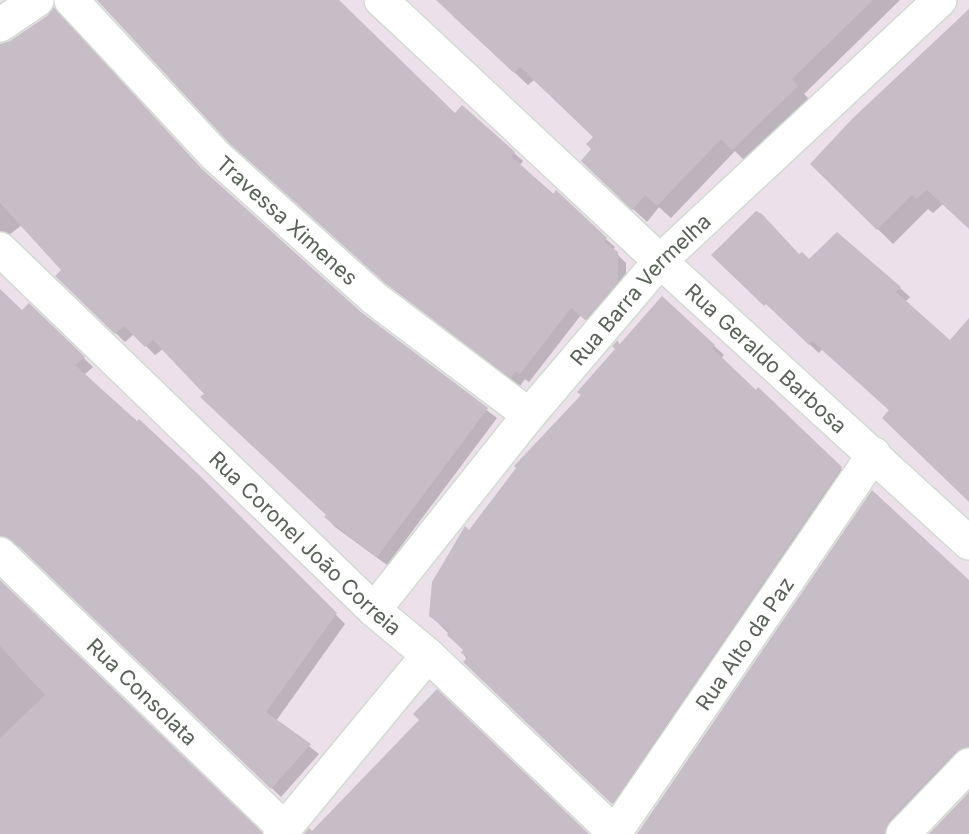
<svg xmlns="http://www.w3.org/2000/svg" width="969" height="834" viewBox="0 0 969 834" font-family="Inter,sans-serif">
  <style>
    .shadow { fill: #0003 }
    .building { fill: #c7bdc7 }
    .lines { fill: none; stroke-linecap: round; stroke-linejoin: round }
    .minor-casing { stroke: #d3dad3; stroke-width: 36 }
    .minor { stroke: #fff; stroke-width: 33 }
    .labels { text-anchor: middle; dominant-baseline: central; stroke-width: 6; stroke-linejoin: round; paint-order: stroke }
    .street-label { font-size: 21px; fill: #5a6159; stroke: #fff }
  </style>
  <rect width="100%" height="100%" fill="#ece0eb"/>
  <!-- shadow -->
  <g class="shadow">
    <path d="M99,0H337L455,115L514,153L523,161L520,165L615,247L613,250L626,263V291L595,328L581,315L529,382L525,379L520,386L397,292L239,150Z"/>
    <path d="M445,0H900L804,94L810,100L746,162L735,151L671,218L659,207L647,222L596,174L593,149L595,138L534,80L528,85L454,17Z"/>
    <path d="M969,11V228L943,204L933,213L928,209L893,244L812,164Z"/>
    <path d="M0,48L206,174L360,313L497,418L387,565L335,527L326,517L327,515L163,349L155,355L134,334L125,342L57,276L63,270L22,225L0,242Z"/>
    <path d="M800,256L809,261L900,288L910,297L905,302L950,342L969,335V494L890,411L822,349L819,353L723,264Z"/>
    <path d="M662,298L724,355L721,358L851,478L622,812L474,672L463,653L465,650L431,616L469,532L583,395L617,349L618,342L620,345Z"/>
    <path d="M0,303L47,323L93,367L84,375L199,477L345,624L276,721L319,754L281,797L24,550L16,545L0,548Z"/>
    <path d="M0,582L261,834H6L0,828Z"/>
    <path d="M969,585V759L897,834H640Z"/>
  </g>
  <!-- building -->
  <g class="building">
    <path d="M97,0H339L455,113L462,105L515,152L511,156L553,194L556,190L607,238L604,242L618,252V282L585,320L571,308L520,374L516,371L511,378L386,284L228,142Z"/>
    <path d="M436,0H873L792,79L798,86L732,150L721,139L657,206L645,195L632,210L581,161L591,149L586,144L593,137L520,67L514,73Z"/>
    <path d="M54,7L202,169L361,312L488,408L377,557L324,517L326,515L200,397L204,394L153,340L145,347L124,326L115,334L55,276L61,270L0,203V44L10,41L47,16Z"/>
    <path d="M969,9V229L927,190L916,199L913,194L877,230L810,164L852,119Z"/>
    <path d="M756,211L762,214L799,254L802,252L809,259L837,232L901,287L896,292L950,340L969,318V502L882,418L889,410L812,341L809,345L766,304L764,306L711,255Z"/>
    <path d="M0,289L22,310L29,303L85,357L75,365L137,421L139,419L200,476L337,613L266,712L311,744L271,789L13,541L0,536Z"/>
    <path d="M662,296L715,345L712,348L756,390L758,387L842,467L612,804L463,662L468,657L461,653L463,650L447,635L449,631L429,616L432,582L465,526L469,530L516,468L514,466L581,395L577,392L615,349L612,346L618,340V346Z"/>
    <path d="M872,490L969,580V747L955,752L889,821L885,834H637Z"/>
    <path d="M0,580L262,832V834H0V738L45,695L0,646Z"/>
    <path d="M437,689L589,834H304L309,828L312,831L419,720L413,714Z"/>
    <path d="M969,792V834H929Z"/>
  </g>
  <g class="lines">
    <defs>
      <g id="minor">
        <path id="s1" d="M71,0L215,155L374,298L529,415"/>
        <path id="s2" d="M381,0L660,261L969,543"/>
        <path d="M0,25L37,0"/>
        <path id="s3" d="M0,249L374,610L428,655L616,834"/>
        <path id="s4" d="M0,554L285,829"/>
        <path id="s5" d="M374,610L529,415L660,261L940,0"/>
        <path d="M280,834L428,655"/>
        <path id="s6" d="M614,834L874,454"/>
        <path d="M903,834L969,765"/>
      </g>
    </defs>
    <!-- minor casing -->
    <use href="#minor" class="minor-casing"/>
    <!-- minor -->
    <use href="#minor" class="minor"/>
  </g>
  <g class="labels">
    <!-- street labels -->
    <g class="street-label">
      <text stroke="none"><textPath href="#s1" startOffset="309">Travessa Ximenes</textPath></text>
      <text stroke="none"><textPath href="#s5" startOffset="417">Rua Barra Vermelha</textPath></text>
      <text stroke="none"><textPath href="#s2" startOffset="526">Rua Geraldo Barbosa</textPath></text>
      <text stroke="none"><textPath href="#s3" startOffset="424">Rua Coronel João Correia</textPath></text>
      <text stroke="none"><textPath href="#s6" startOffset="231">Rua Alto da Paz</textPath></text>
      <text stroke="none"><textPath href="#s4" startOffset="198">Rua Consolata</textPath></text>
    </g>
  </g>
</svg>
